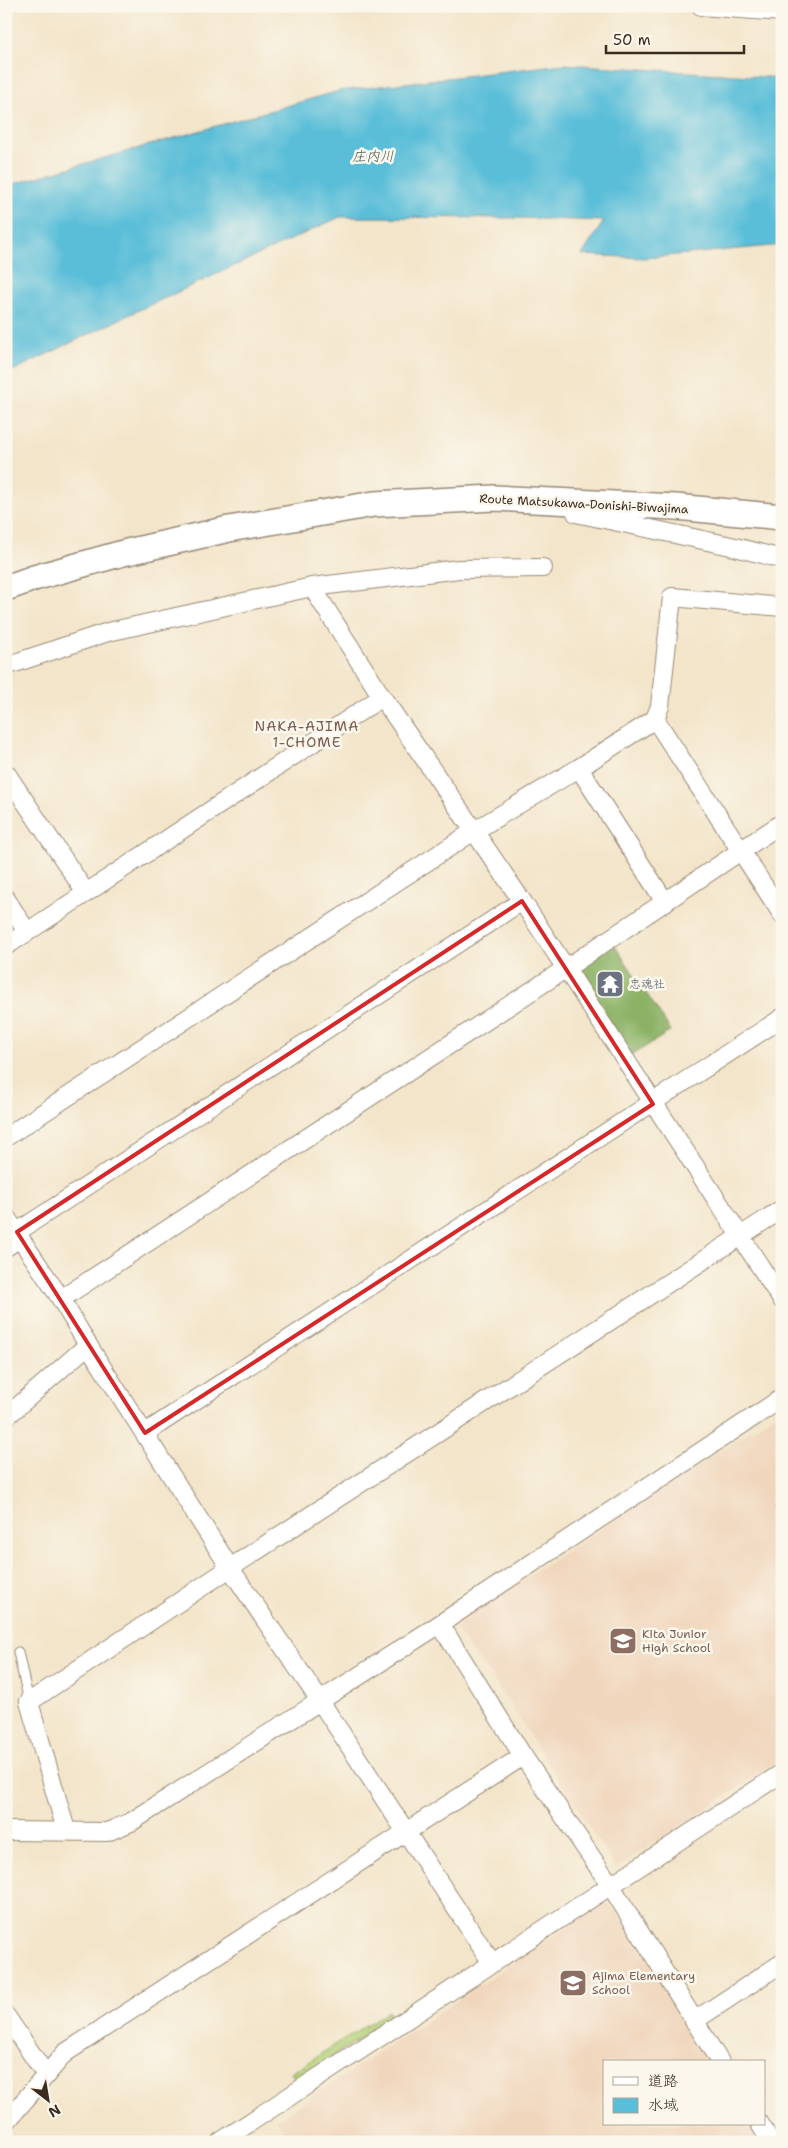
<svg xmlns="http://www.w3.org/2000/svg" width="788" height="2148" viewBox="0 0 788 2148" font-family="'Shantell Sans','Klee One',sans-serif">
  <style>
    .built { fill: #f0d6bc }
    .green { fill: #b1cf75; stroke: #767c4a }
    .forest { fill: #8cb266; stroke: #646e42 }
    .water { fill: #5abed8; stroke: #4a747b }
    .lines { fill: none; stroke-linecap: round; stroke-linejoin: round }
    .service-casing { stroke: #978874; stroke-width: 11 }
    .minor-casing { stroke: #978874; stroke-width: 20 }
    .secondary-casing { stroke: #978874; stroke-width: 28 }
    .service { stroke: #fff; stroke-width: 9 }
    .minor { stroke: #fff; stroke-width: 18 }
    .secondary { stroke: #fff; stroke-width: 25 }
    .marked { fill: none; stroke: #d62828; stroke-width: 4; stroke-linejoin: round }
    .labels { text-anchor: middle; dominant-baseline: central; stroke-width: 5; stroke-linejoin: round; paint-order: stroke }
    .street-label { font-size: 12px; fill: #3b2a1e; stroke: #fbf7ec }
    .worship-label { font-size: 12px; fill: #5b616d; stroke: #fbf7ec; text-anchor: start }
    .education-label { font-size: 12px; fill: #785e54; stroke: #fbf7ec; text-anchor: start }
    .water-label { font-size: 14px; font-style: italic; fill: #445656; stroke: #fbf7ec }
    .neighbourhood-label { font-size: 14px; letter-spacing: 1px; fill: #77594d; stroke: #fbf7ec }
  </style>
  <rect width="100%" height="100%" fill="#fbf7ec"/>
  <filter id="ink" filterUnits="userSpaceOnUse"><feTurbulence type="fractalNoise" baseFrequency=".02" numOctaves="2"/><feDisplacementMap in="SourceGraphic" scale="10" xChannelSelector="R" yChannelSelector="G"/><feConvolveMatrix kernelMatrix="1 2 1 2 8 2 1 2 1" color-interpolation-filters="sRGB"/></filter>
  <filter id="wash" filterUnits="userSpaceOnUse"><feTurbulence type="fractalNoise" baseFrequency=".0096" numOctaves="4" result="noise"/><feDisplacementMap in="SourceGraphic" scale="20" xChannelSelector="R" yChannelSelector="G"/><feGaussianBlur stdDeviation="1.12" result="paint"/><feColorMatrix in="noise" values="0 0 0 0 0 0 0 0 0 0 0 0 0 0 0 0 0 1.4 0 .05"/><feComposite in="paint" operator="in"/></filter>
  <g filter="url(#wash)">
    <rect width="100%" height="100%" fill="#f3e5ca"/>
    <!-- built -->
    <g class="built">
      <path d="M782,1410V1759L616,1868L489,1672L472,1653L456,1629L458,1623Z"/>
      <path d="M604,1903L612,1905L714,2062H604V2124H755L766,2142H291L277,2120Z"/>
    </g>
    <!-- green -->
    <path class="green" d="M388,2011L392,2018L296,2080L291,2073Z"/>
    <!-- forest -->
    <path class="forest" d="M614,944L671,1031L630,1056L577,975L580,966Z"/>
    <!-- water -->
    <g class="water">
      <path d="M564,64L782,78V245L645,258L582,255L604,221L516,218L340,217L139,310L6,374V186L339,91Z"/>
      <path d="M782,1499V1522L771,1505Z"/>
    </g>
  </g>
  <g filter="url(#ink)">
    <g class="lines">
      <defs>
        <path id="service" d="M18,1652L29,1702"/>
        <g id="minor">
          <path d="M701,6L782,12"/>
          <path d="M576,502V513L731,546L782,559"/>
          <path d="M312,587L382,697L522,901L782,1300"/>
          <path d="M782,607L672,597L660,706L655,719L782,914"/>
          <path d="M6,666L108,632L312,587L459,569L543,568"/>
          <path d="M579,768L665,902"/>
          <path d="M6,773L86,893"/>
          <path d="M6,899L27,932"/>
          <path d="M6,946L382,697"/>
          <path d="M6,1137L474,831L579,768L655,719"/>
          <path d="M6,1217L61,1299L88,1345L230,1568L320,1701L492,1963"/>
          <path d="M17,1232L522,901"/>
          <path d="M6,1247L20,1238"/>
          <path d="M61,1299L565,969L782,823"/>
          <path d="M6,1417L88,1345"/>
          <path d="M145,1433L782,1018"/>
          <path d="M440,1624L523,1756L611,1886L720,2062"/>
          <path d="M66,1830L29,1702L230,1568L782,1209"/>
          <path d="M6,1831L107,1832L131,1822L440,1624L782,1398"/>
          <path d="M6,2016L46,2075"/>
          <path d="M694,2021L782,1963"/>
          <path d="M6,2122L65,2053L523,1756"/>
          <path d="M760,2124L771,2142"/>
          <path d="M220,2142L782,1773"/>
        </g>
        <path id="secondary" d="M6,588L34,578L123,553L229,529L374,504L494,498L676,507L782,517"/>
      </defs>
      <!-- service casing -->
      <use href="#service" class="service-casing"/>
      <!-- minor casing -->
      <use href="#minor" class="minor-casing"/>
      <!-- secondary casing -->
      <use href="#secondary" class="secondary-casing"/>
      <!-- service -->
      <use href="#service" class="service"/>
      <!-- minor -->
      <use href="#minor" class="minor"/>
      <!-- secondary -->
      <use href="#secondary" class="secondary"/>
    </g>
  </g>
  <!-- marked area -->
  <path class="marked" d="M522,901L653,1104L145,1433L17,1232Z"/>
  <!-- icons -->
  <defs>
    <symbol id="temple-square" viewBox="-11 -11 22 22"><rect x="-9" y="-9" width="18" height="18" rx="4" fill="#6b7280" stroke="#fbf7ec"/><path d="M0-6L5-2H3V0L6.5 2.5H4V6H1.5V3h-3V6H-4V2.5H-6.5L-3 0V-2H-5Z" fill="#fff"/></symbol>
    <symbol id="school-square" viewBox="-11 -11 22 22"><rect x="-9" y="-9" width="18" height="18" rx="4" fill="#8d6e63" stroke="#fbf7ec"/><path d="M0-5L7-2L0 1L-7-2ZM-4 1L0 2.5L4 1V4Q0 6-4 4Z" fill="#fff"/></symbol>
  </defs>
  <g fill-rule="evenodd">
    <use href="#temple-square" x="594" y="968" width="32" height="32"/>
    <use href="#school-square" x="607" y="1625" width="32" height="32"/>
    <use href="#school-square" x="557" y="1967" width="32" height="32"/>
  </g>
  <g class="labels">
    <!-- street labels -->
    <g class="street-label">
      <text transform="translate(584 504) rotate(3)">Route Matsukawa-Donishi-Biwajima</text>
    </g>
    <!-- worship labels -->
    <g class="worship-label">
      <text x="629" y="984">忠魂社</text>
    </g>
    <!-- education labels -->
    <g class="education-label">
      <text x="642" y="1634">Kita Junior<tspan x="642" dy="14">High School</tspan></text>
      <text x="592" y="1976">Ajima Elementary<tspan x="592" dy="14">School</tspan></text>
    </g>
    <!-- water labels -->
    <g class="water-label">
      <text transform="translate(373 156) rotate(-1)">庄内川</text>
    </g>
    <!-- neighbourhood labels -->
    <g class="neighbourhood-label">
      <text x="307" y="726">NAKA-AJIMA<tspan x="307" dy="16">1-CHOME</tspan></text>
    </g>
  </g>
  <!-- margin -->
  <rect width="788" height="2148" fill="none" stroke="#fbf7ec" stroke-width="25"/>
  <!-- legend -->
  <rect x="603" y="2060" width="162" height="65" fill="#fbf7ec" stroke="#aea59a"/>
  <rect x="613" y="2077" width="25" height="8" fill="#ffffff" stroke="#aea59a"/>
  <text x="648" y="2086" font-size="15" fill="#3b2a1e">道路</text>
  <rect x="613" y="2098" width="25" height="15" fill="#5abed8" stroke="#aea59a"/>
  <text x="648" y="2110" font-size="15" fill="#3b2a1e">水域</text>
  <!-- north arrow -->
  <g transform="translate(48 2100) rotate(149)" stroke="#fbf7ec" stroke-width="4" paint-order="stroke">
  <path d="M0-4L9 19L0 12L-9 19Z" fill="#3b2a1e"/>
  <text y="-8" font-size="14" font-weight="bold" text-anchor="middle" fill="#3b2a1e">N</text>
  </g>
  <!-- scale -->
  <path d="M606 45v8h138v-8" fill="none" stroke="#3b2a1e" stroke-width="2.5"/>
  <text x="613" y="45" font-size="15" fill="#3b2a1e" stroke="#fbf7ec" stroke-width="4" paint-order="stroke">50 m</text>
</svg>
